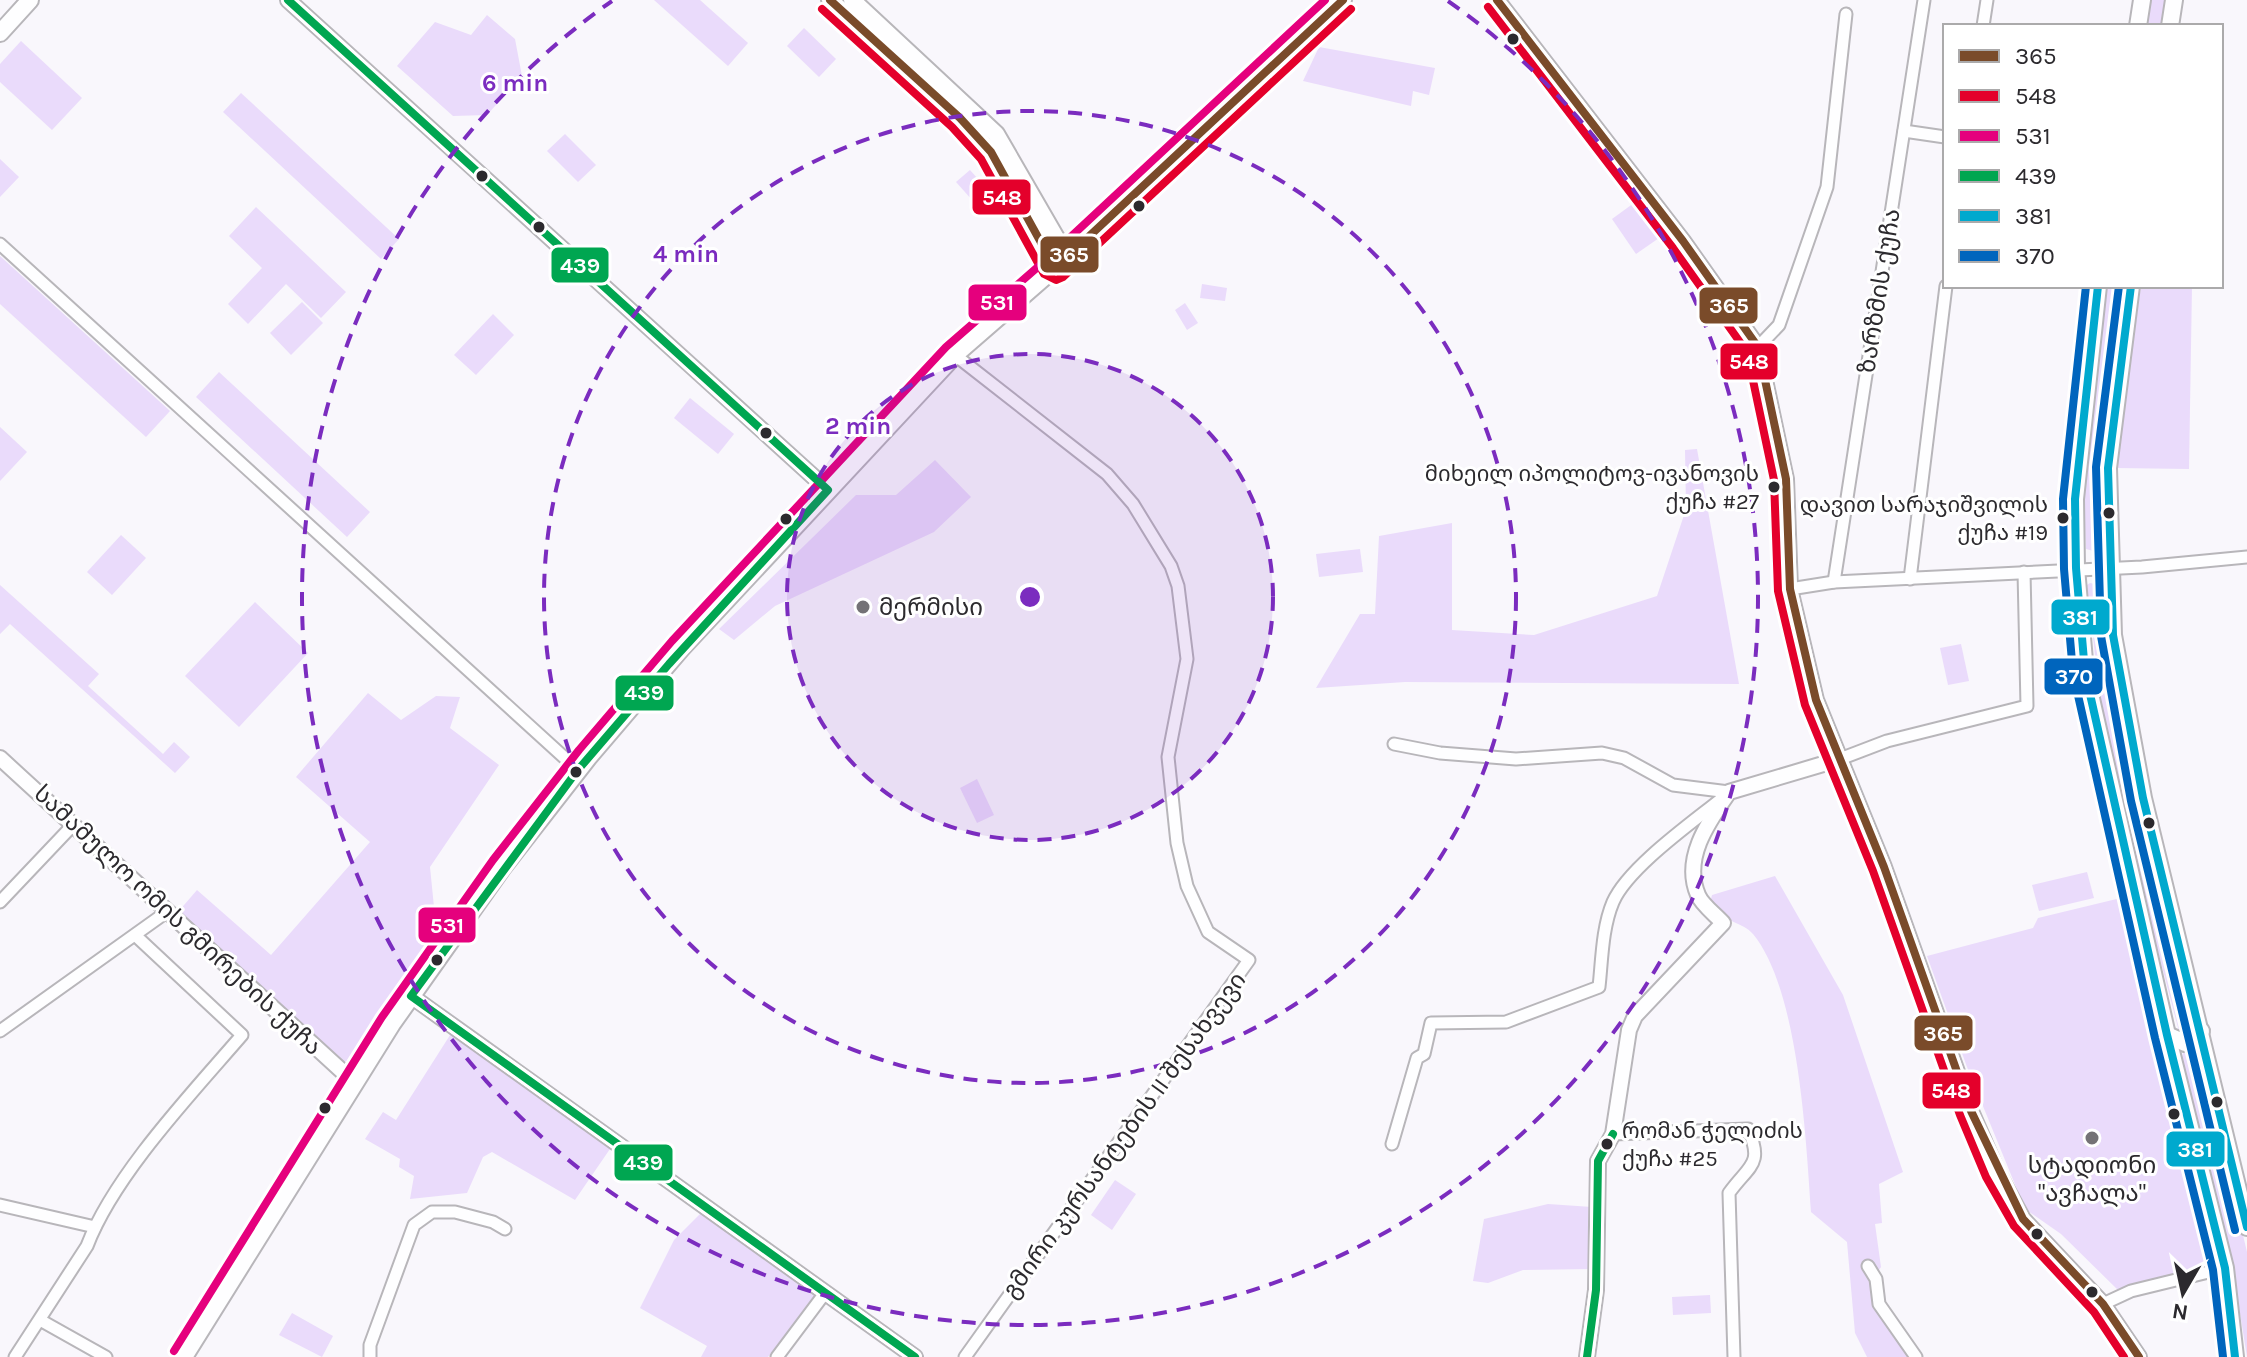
<svg xmlns="http://www.w3.org/2000/svg" width="2247" height="1357" viewBox="0 0 2247 1357" font-family="Karla,'Noto Sans Georgian',sans-serif">
  <style>
    .green { fill: #eadbfb }
    .lines { fill: none; stroke-linecap: round; stroke-linejoin: round }
    .minor-casing { stroke: #b8b6ba; stroke-width: 15 }
    .tertiary-casing { stroke: #b8b6ba; stroke-width: 18 }
    .secondary-casing { stroke: #b8b6ba; stroke-width: 20 }
    .primary-casing { stroke: #b8b6ba; stroke-width: 20 }
    .minor { stroke: #fefeff; stroke-width: 11 }
    .tertiary { stroke: #fefeff; stroke-width: 14 }
    .secondary { stroke: #fefeff; stroke-width: 16 }
    .primary { stroke: #fefeff; stroke-width: 16 }
    .bus-1-casing { stroke: #fff; stroke-width: 14 }
    .bus-2-casing { stroke: #fff; stroke-width: 14 }
    .bus-3-casing { stroke: #fff; stroke-width: 14 }
    .bus-4-casing { stroke: #fff; stroke-width: 14 }
    .bus-5-casing { stroke: #fff; stroke-width: 14 }
    .bus-6-casing { stroke: #fff; stroke-width: 14 }
    .bus-1 { stroke: #7a4b2a; stroke-width: 8 }
    .bus-2 { stroke: #e4002b; stroke-width: 8 }
    .bus-3 { stroke: #e5007d; stroke-width: 8 }
    .bus-4 { stroke: #00a651; stroke-width: 8 }
    .bus-5 { stroke: #00a9ce; stroke-width: 8 }
    .bus-6 { stroke: #0065bd; stroke-width: 8 }
    .ring { fill: none; stroke: #7b2cbf; stroke-width: 4; stroke-dasharray: 14 10 }
    .bus-dot { fill: #2c2a2e; stroke: #fff; stroke-width: 3 }
    .poi-dot { fill: #747276; stroke: #fff; stroke-width: 3 }
    .labels { text-anchor: middle; dominant-baseline: central; stroke-width: 6; stroke-linejoin: round; paint-order: stroke }
    .bus-label { font-size: 22px; fill: #2c2a2e; stroke: #fff; text-anchor: end }
    .street-label { font-size: 24px; fill: #2c2a2e; stroke: #fff }
    .poi-label { font-size: 24px; fill: #2c2a2e; stroke: #fff; text-anchor: start }
    .centre { fill: #7b2cbf; stroke: #fff; stroke-width: 4 }
    .ring-label { font-size: 24px; text-anchor: middle; font-weight: bold; fill: #7b2cbf; stroke: #fff; stroke-width: 6; stroke-linejoin: round; paint-order: stroke }
    .line-badge { stroke: #fff; stroke-width: 3 }
    .badge-label { font-size: 22px; text-anchor: middle; font-weight: bold; fill: #fff }
  </style>
  <rect width="100%" height="100%" fill="#f9f7fc"/>
  <!-- green -->
  <g class="green">
    <path d="M654,0H700L748,43L728,66Z"/>
    <path d="M2147,0H2168L2165,26H2143Z"/>
    <path d="M487,15L515,39L522,76L487,115L453,116L397,66L435,22L471,35Z"/>
    <path d="M804,28L836,59L819,77L787,46Z"/>
    <path d="M21,41L82,98L52,130L0,82V64Z"/>
    <path d="M1319,47L1435,68L1429,95L1413,91L1411,106L1303,81Z"/>
    <path d="M241,93L399,239L381,259L223,112Z"/>
    <path d="M565,134L596,165L578,182L547,151Z"/>
    <path d="M0,159L19,177L0,197Z"/>
    <path d="M970,170L993,196L973,201L956,182Z"/>
    <path d="M1634,203L1659,238L1636,254L1612,219Z"/>
    <path d="M256,207L346,292L321,318L286,284L248,324L228,304L262,268L229,236Z"/>
    <path d="M0,256L170,411L146,437L0,304Z"/>
    <path d="M1202,284L1227,288L1225,301L1200,298Z"/>
    <path d="M2107,286H2127L2101,553L2086,549L2083,488Z"/>
    <path d="M2141,286H2192L2189,469L2115,468Z"/>
    <path d="M302,302L323,323L291,355L270,333Z"/>
    <path d="M1185,303L1198,323L1187,330L1175,310Z"/>
    <path d="M493,314L514,335L476,375L454,355Z"/>
    <path d="M219,372L370,512L347,537L196,397Z"/>
    <path d="M690,398L734,434L718,454L674,418Z"/>
    <path d="M0,427L27,452L0,481Z"/>
    <path d="M1697,449L1739,684L1405,682L1316,688L1360,614H1375L1379,536L1452,523V630L1534,635L1657,596L1686,509L1685,450Z"/>
    <path d="M935,460L971,497L934,532L775,606L734,640L719,629L856,495H896Z"/>
    <path d="M121,535L146,558L112,595L87,572Z"/>
    <path d="M1360,549L1363,572L1319,577L1316,554Z"/>
    <path d="M2090,583L2105,586L2192,1032L2180,1035L2127,834L2100,699L2087,585Z"/>
    <path d="M0,585L99,674L88,686L163,754L174,742L190,757L175,773L10,624L0,634Z"/>
    <path d="M255,602L308,653L239,727L185,676Z"/>
    <path d="M1961,644L1969,681L1948,685L1940,648Z"/>
    <path d="M368,693L401,720L436,696L460,697L450,728L499,765L430,867L437,937L355,1062L340,1061L178,912L197,890L271,955L370,842L296,777Z"/>
    <path d="M977,779L994,815L977,823L960,788Z"/>
    <path d="M2087,872L2094,898L2039,911L2032,885Z"/>
    <path d="M1775,876L1843,995L1903,1172L1879,1184L1882,1223L1875,1224L1881,1267L1872,1280L1912,1357H1867L1855,1333L1847,1242L1811,1212C1806,1140 1799,990 1753,934C1743,922 1726,924 1710,903L1712,895Z"/>
    <path d="M2129,896L2219,1266L2119,1291L2061,1234L2025,1209L1967,1067L1927,956L2033,928L2038,918Z"/>
    <path d="M452,1032L612,1146L575,1200L492,1152L483,1157L467,1193L410,1199L414,1176L399,1167L400,1159L365,1139L383,1112L396,1120Z"/>
    <path d="M2195,1051L2200,1054L2247,1252V1357L2234,1276L2182,1057L2183,1053Z"/>
    <path d="M1115,1180L1136,1194L1112,1230L1091,1215Z"/>
    <path d="M1548,1204L1592,1207V1269L1523,1270L1488,1283L1473,1281L1484,1219Z"/>
    <path d="M702,1212L815,1291L814,1297L768,1357H701L707,1346L640,1308L674,1240Z"/>
    <path d="M1710,1295L1711,1313L1673,1315L1672,1297Z"/>
    <path d="M292,1313L333,1336L322,1357L279,1335Z"/>
  </g>
  <g class="lines">
    <defs>
      <g id="minor">
        <path d="M1983,26L1987,0"/>
        <path d="M1904,131L1945,137"/>
        <path d="M0,244L578,770"/>
        <path d="M1758,347L1779,325L1827,187L1846,14"/>
        <path d="M955,355L1107,474L1133,504L1171,566L1178,586L1187,659L1168,757L1177,843L1187,886L1208,932L1249,960L965,1357"/>
        <path d="M1910,579L1946,286"/>
        <path d="M1834,582L1924,0"/>
        <path d="M1790,589L1834,582L2142,567L2247,557"/>
        <path d="M1394,744L1440,753L1516,759L1602,753L1624,758L1673,785L1729,792"/>
        <path d="M1840,759L1887,741L2027,706L2024,572"/>
        <path d="M0,902L73,825"/>
        <path d="M0,1031L168,911"/>
        <path d="M1613,1134L1748,1129C1764,1165 1749,1165 1729,1193L1734,1357"/>
        <path d="M1392,1144L1417,1058L1424,1054L1431,1023L1506,1022L1599,987C1602,960 1602,928 1613,902C1628,868 1690,824 1720,800"/>
        <path d="M0,1205L95,1227"/>
        <path d="M1868,1266L1876,1279L1879,1304L1916,1357"/>
        <path d="M2103,1304L2131,1291L2225,1268"/>
        <path d="M40,1320L106,1357"/>
        <path d="M15,1357L87,1246C114,1175 192,1093 242,1035L136,936"/>
        <path d="M370,1357V1345L414,1225L432,1212H455L493,1222L505,1229"/>
        <path d="M777,1357L825,1293"/>
      </g>
      <g id="tertiary">
        <path d="M288,0L828,490"/>
        <path d="M1497,0L1683,241L1758,347L1786,479L1790,589L1816,700L1884,867L1971,1111L1997,1171L2023,1219L2103,1304L2139,1357"/>
        <path d="M0,758L355,1083"/>
        <path d="M411,996L915,1357"/>
        <path d="M1587,1357L1596,1290L1598,1161L1613,1134L1629,1030L1635,1016L1723,923C1716,915 1702,905 1698,895C1682,858 1709,821 1729,792L1840,759"/>
      </g>
      <g id="secondary">
        <path d="M830,0L960,118L991,152L1055,268"/>
        <path d="M852,0L996,134L1067,257"/>
        <path d="M2138,26L2142,0"/>
        <path d="M2170,26L2174,0"/>
        <path d="M2098,286L2075,499L2076,568L2085,672L2167,1035L2225,1268L2235,1357"/>
        <path d="M2131,286L2108,468L2113,635L2143,798L2247,1227"/>
        <path d="M2167,1035L2185,1043L2201,1031"/>
        <path d="M184,1357L392,1024L503,867L588,758L681,649L955,355L1055,268L1343,0"/>
      </g>
      <path id="primary" d="M0,33L30,0"/>
    </defs>
    <!-- minor casing -->
    <use href="#minor" class="minor-casing"/>
    <!-- tertiary casing -->
    <use href="#tertiary" class="tertiary-casing"/>
    <!-- secondary casing -->
    <use href="#secondary" class="secondary-casing"/>
    <!-- primary casing -->
    <use href="#primary" class="primary-casing"/>
    <!-- minor -->
    <use href="#minor" class="minor"/>
    <!-- tertiary -->
    <use href="#tertiary" class="tertiary"/>
    <!-- secondary -->
    <use href="#secondary" class="secondary"/>
    <!-- primary -->
    <use href="#primary" class="primary"/>
    <defs>
      <g id="bus-1">
        <path d="M830,0L960,118L991,152L1055,268L1343,0"/>
        <path d="M1497,0L1683,241L1758,347L1786,479L1790,589L1816,700L1884,867L1971,1111L2023,1219L2103,1304L2139,1357"/>
      </g>
      <g id="bus-2">
        <path d="M1488,7L1673,248L1747,352L1774,480L1778,591L1805,705L1873,871L1960,1115L1986,1177L2014,1226L2094,1312L2124,1357"/>
        <path d="M822,9L952,127L981,159L1044,274L1056,280L1063,277L1351,9"/>
      </g>
      <path id="bus-3" d="M174,1351L382,1017L493,860L579,750L672,641L946,347L1047,259L1325,0"/>
      <g id="bus-4">
        <path d="M288,0L828,490L669,664L577,771L411,996L915,1357"/>
        <path d="M1587,1357L1596,1290L1598,1161L1613,1134"/>
      </g>
      <g id="bus-5">
        <path d="M2098,286L2075,499L2076,568L2085,672L2167,1035L2225,1268L2235,1357"/>
        <path d="M2131,286L2108,468L2113,635L2143,798L2247,1227"/>
      </g>
      <g id="bus-6">
        <path d="M2086,286L2063,499L2064,569L2073,673L2155,1038L2213,1270L2223,1357"/>
        <path d="M2119,286L2096,467L2101,636L2131,801L2235,1230"/>
      </g>
    </defs>
    <!-- bus-1 casing -->
    <use href="#bus-1" class="bus-1-casing"/>
    <!-- bus-2 casing -->
    <use href="#bus-2" class="bus-2-casing"/>
    <!-- bus-3 casing -->
    <use href="#bus-3" class="bus-3-casing"/>
    <!-- bus-4 casing -->
    <use href="#bus-4" class="bus-4-casing"/>
    <!-- bus-5 casing -->
    <use href="#bus-5" class="bus-5-casing"/>
    <!-- bus-6 casing -->
    <use href="#bus-6" class="bus-6-casing"/>
    <!-- bus-1 -->
    <use href="#bus-1" class="bus-1"/>
    <!-- bus-2 -->
    <use href="#bus-2" class="bus-2"/>
    <!-- bus-3 -->
    <use href="#bus-3" class="bus-3"/>
    <!-- bus-4 -->
    <use href="#bus-4" class="bus-4"/>
    <!-- bus-5 -->
    <use href="#bus-5" class="bus-5"/>
    <!-- bus-6 -->
    <use href="#bus-6" class="bus-6"/>
  </g>
  <!-- distance rings -->
  <circle cx="1030" cy="597" r="243" fill="#7b2cbf" fill-opacity=".12"/>
  <g class="ring">
    <circle cx="1030" cy="597" r="243"/>
    <circle cx="1030" cy="597" r="486"/>
    <path d="M1448 1A728 728 0 1 1 612 1"/>
  </g>
  <!-- markers -->
  <g class="bus-dot">
    <circle cx="1513" cy="39" r="7"/>
    <circle cx="482" cy="176" r="7"/>
    <circle cx="1139" cy="206" r="7"/>
    <circle cx="539" cy="227" r="7"/>
    <circle cx="766" cy="433" r="7"/>
    <circle cx="1774" cy="487" r="7"/>
    <circle cx="2109" cy="513" r="7"/>
    <circle cx="2063" cy="518" r="7"/>
    <circle cx="786" cy="519" r="7"/>
    <circle cx="576" cy="772" r="7"/>
    <circle cx="2149" cy="823" r="7"/>
    <circle cx="437" cy="960" r="7"/>
    <circle cx="2217" cy="1102" r="7"/>
    <circle cx="325" cy="1108" r="7"/>
    <circle cx="2174" cy="1114" r="7"/>
    <circle cx="1607" cy="1144" r="7"/>
    <circle cx="2037" cy="1234" r="7"/>
    <circle cx="2092" cy="1292" r="7"/>
  </g>
  <g class="poi-dot">
    <circle cx="863" cy="607" r="8"/>
    <circle cx="2092" cy="1138" r="8"/>
  </g>
  <g class="labels">
    <!-- bus labels -->
    <g class="bus-label">
      <text x="1759" y="474">მიხეილ იპოლიტოვ-ივანოვის<tspan x="1759" dy="28">ქუჩა #27</tspan></text>
      <text x="2048" y="505">დავით სარაჯიშვილის<tspan x="2048" dy="28">ქუჩა #19</tspan></text>
      <text x="1622" y="1131" text-anchor="start">რომან ჭელიძის<tspan x="1622" dy="28">ქუჩა #25</tspan></text>
    </g>
    <!-- street labels -->
    <g class="street-label">
      <text transform="translate(1879 291) rotate(-81)">ზარზმის ქუჩა</text>
      <text transform="translate(178 920) rotate(43)">სამამულო ომის გმირების ქუჩა</text>
      <text transform="translate(1124 1135) rotate(-54)">გმირი კურსანტების II შესახვევი</text>
    </g>
    <!-- poi labels -->
    <g class="poi-label">
      <text x="879" y="607">მერმისი</text>
      <text x="2092" y="1165" text-anchor="middle">სტადიონი<tspan x="2092" dy="28">"ავჩალა"</tspan></text>
    </g>
  </g>
  <circle cx="1030" cy="597" r="12" class="centre"/>
  <g class="ring-label">
    <text x="515" y="91">6 min</text>
    <text x="686" y="262">4 min</text>
    <text x="858" y="434">2 min</text>
  </g>
  <g class="line-badge">
    <rect x="971" y="178" width="61" height="38" rx="8" fill="#e4002b"/>
    <rect x="1039" y="235" width="61" height="39" rx="8" fill="#7a4b2a"/>
    <rect x="550" y="246" width="60" height="38" rx="8" fill="#00a651"/>
    <rect x="967" y="283" width="61" height="39" rx="8" fill="#e5007d"/>
    <rect x="1698" y="286" width="61" height="39" rx="8" fill="#7a4b2a"/>
    <rect x="1719" y="342" width="60" height="39" rx="8" fill="#e4002b"/>
    <rect x="2050" y="598" width="61" height="38" rx="8" fill="#00a9ce"/>
    <rect x="2043" y="657" width="61" height="39" rx="8" fill="#0065bd"/>
    <rect x="614" y="674" width="61" height="38" rx="8" fill="#00a651"/>
    <rect x="417" y="906" width="60" height="38" rx="8" fill="#e5007d"/>
    <rect x="1913" y="1014" width="61" height="38" rx="8" fill="#7a4b2a"/>
    <rect x="1921" y="1071" width="61" height="39" rx="8" fill="#e4002b"/>
    <rect x="2165" y="1130" width="61" height="38" rx="8" fill="#00a9ce"/>
    <rect x="613" y="1143" width="61" height="39" rx="8" fill="#00a651"/>
  </g>
  <g class="badge-label">
    <text x="1002" y="205">548</text>
    <text x="1069" y="262">365</text>
    <text x="580" y="273">439</text>
    <text x="997" y="310">531</text>
    <text x="1729" y="313">365</text>
    <text x="1749" y="369">548</text>
    <text x="2080" y="625">381</text>
    <text x="2074" y="684">370</text>
    <text x="644" y="700">439</text>
    <text x="447" y="933">531</text>
    <text x="1943" y="1041">365</text>
    <text x="1951" y="1098">548</text>
    <text x="2195" y="1157">381</text>
    <text x="643" y="1170">439</text>
  </g>
  <!-- legend -->
  <rect x="1943" y="24" width="280" height="264" fill="#ffffff" stroke="#abaaab" stroke-width="2"/>
  <rect x="1959" y="50" width="40" height="12" fill="#7a4b2a" stroke="#abaaab" stroke-width="2"/>
  <text x="2015" y="64" font-size="24" fill="#2c2a2e">365</text>
  <rect x="1959" y="90" width="40" height="12" fill="#e4002b" stroke="#abaaab" stroke-width="2"/>
  <text x="2015" y="104" font-size="24" fill="#2c2a2e">548</text>
  <rect x="1959" y="130" width="40" height="12" fill="#e5007d" stroke="#abaaab" stroke-width="2"/>
  <text x="2015" y="144" font-size="24" fill="#2c2a2e">531</text>
  <rect x="1959" y="170" width="40" height="12" fill="#00a651" stroke="#abaaab" stroke-width="2"/>
  <text x="2015" y="184" font-size="24" fill="#2c2a2e">439</text>
  <rect x="1959" y="210" width="40" height="12" fill="#00a9ce" stroke="#abaaab" stroke-width="2"/>
  <text x="2015" y="224" font-size="24" fill="#2c2a2e">381</text>
  <rect x="1959" y="250" width="40" height="12" fill="#0065bd" stroke="#abaaab" stroke-width="2"/>
  <text x="2015" y="264" font-size="24" fill="#2c2a2e">370</text>
  <!-- north arrow -->
  <g transform="translate(2183 1293) rotate(189)" stroke="#ffffff" stroke-width="6" paint-order="stroke">
  <path d="M0-6L14 30L0 20L-14 30Z" fill="#2c2a2e"/>
  <text y="-12" font-size="22" font-weight="bold" text-anchor="middle" fill="#2c2a2e">N</text>
  </g>
</svg>
